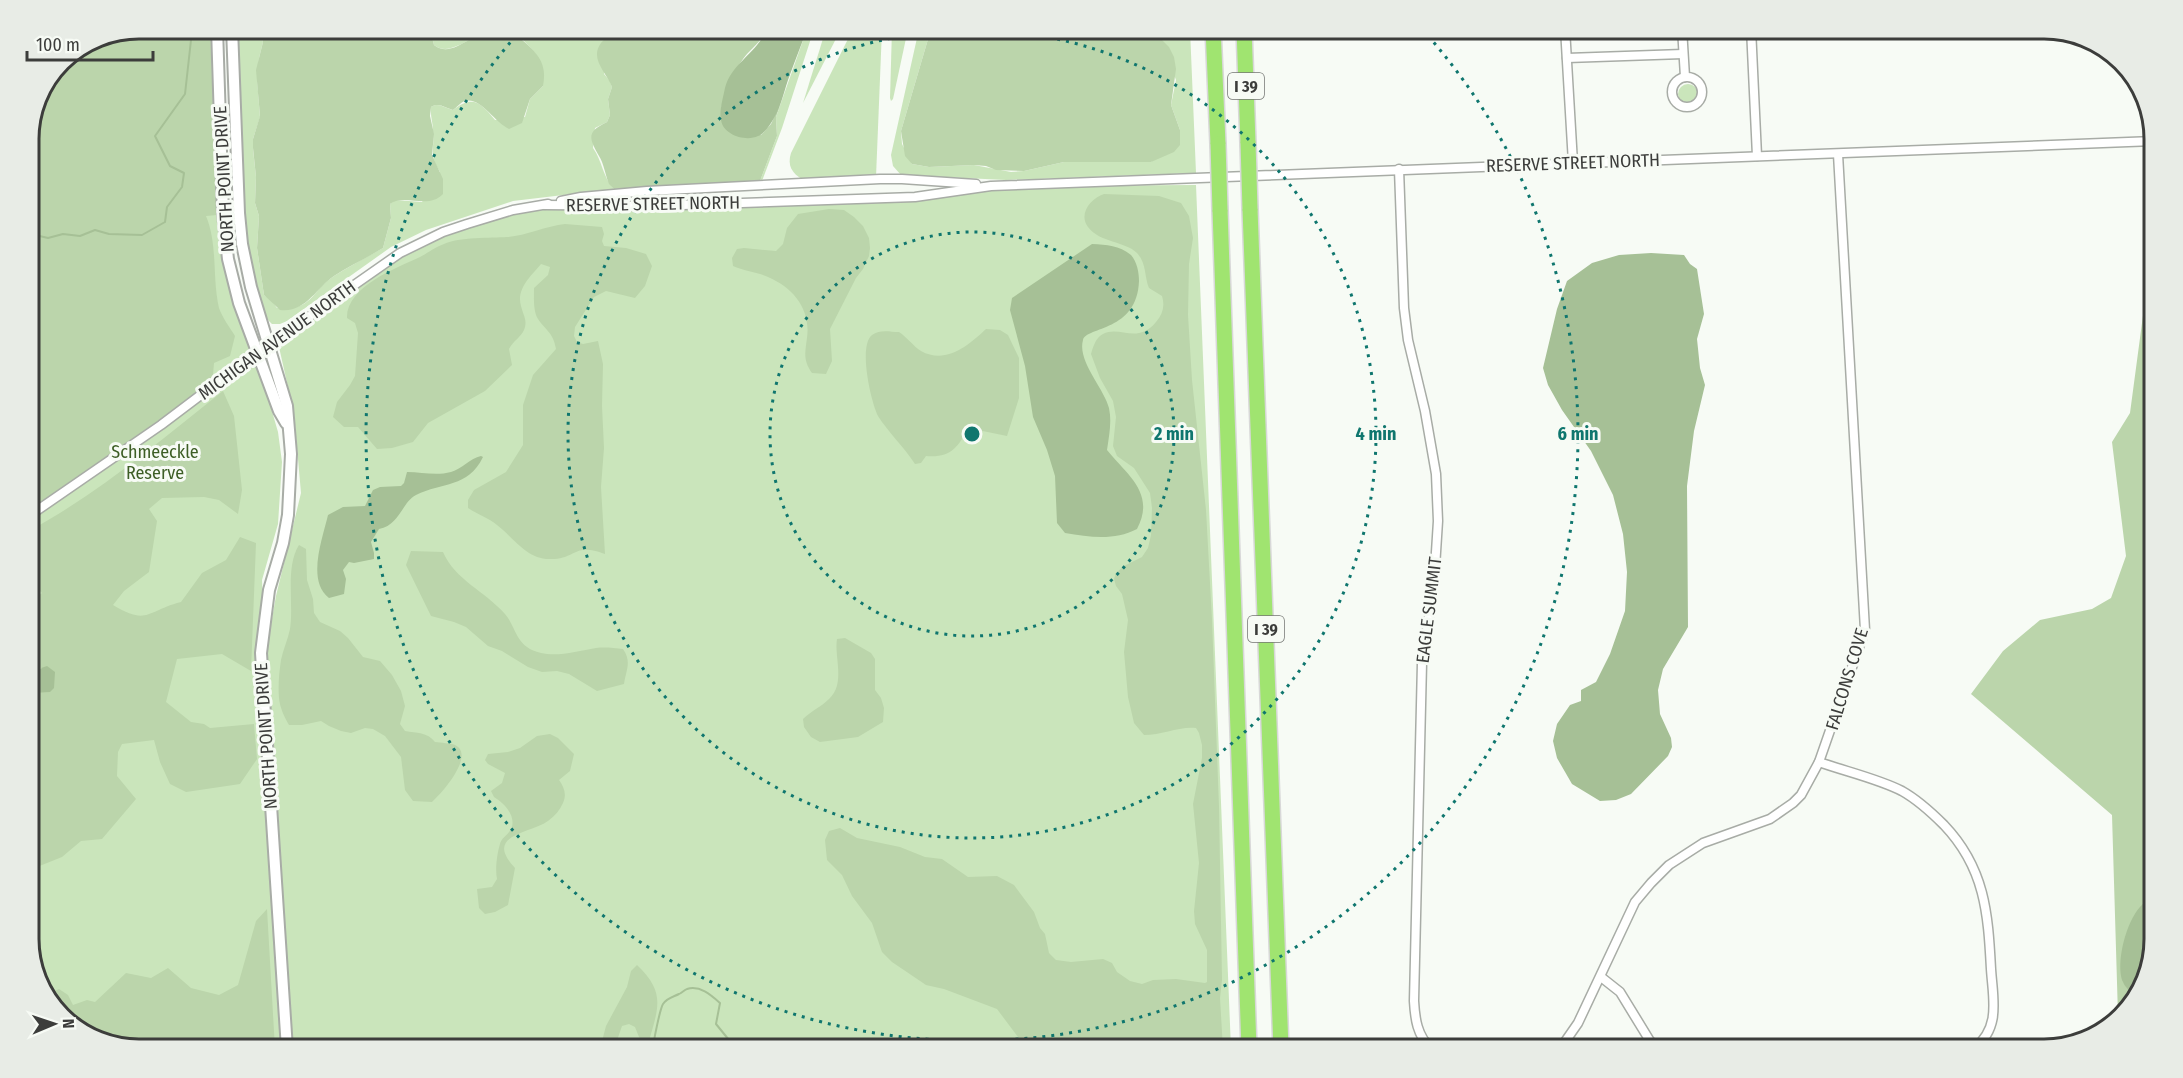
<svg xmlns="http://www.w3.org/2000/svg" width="2183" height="1078" viewBox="0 0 2183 1078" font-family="'Fira Sans Condensed',sans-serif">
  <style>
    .green { fill: #cae5bb }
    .forest { fill: #bbd5ab }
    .water { fill: #a6c096 }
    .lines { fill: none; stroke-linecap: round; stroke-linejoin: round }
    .stream { stroke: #a6c096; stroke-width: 2 }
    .minor-casing { stroke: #a8aca6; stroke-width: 11 }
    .tertiary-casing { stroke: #a8aca6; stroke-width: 14 }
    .motorway-casing { stroke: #d8d8d8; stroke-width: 18 }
    .minor { stroke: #fff; stroke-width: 8 }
    .tertiary { stroke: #fff; stroke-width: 10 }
    .motorway { stroke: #a0e470; stroke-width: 15 }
    .motorway-bridge-casing { stroke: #d8d8d8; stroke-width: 18; stroke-linecap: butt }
    .motorway-bridge { stroke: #a0e470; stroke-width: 15 }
    .ring { fill: none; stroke: #0f766e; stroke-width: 3; stroke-dasharray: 3 6 }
    .labels { text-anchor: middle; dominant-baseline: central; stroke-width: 6; stroke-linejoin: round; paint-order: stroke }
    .shield { fill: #f7fbf5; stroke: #747673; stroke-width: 1.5 }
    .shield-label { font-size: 16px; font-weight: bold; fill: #3c3d3b }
    .street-label { font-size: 18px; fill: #3c3d3b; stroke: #f7fbf5 }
    .park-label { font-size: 18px; fill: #3d5e25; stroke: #f7fbf5 }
    .rim { fill: none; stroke: #3c3d3b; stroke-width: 3 }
    .centre { fill: #0f766e; stroke: #f7fbf5; stroke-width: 3 }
    .ring-label { font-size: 18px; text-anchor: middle; font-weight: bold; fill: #0f766e; stroke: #f7fbf5; stroke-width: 6; stroke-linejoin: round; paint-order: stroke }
  </style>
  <rect width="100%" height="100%" fill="#f7fbf5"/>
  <!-- green -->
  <g class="green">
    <path d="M139,29H217L228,259L278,432L282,462L278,524L262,580L265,658L276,596L301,493L294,414L277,338L400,253L443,232L545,205L879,197L991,186L1196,185L1231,1049H139L90,1038L47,1001L29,947V132L61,61L97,37Z"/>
    <path d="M237,29H259L263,42L259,58L257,79L260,117L253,139V149L256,177L255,203L259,216L257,248L264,295L272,301L277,308C312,312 311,291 334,276C350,266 367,257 383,248L391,218L390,204L395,200L422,202L440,172C428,152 435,150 433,131C433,122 430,116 431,107C439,102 444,108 453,110C473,95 480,102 495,120L525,117L530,99L543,86C541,62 542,59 524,41C489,6 458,64 434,45L430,29H614L612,35L607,38L604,74L610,81L612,87L608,99L610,115L607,122L595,128L593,148C602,160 603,178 614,189L513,201L426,230L391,247L287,321L280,324H272C238,295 239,80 237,29Z"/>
    <path d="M807,29H814L782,128L762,181H760L777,136L776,117Z"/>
    <path d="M826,29H841L803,103Z"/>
    <path d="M853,29H882L876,177L803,180C792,173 787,166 791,153Z"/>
    <path d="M892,29H908L893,99L891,101L890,98Z"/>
    <path d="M919,29H931L901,131L902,144L912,164L929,167L974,165L1011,172L1024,171L1064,162H1151L1180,130L1171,105L1176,80L1161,39L1150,37L1136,29H1190L1196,173L1006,180L901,175L893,166L891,155Z"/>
    <circle cx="1688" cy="94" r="10"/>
  </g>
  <!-- forest -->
  <g class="forest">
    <path d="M139,29H210L217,215L206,216C218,245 212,277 219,308C222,317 230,328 235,336L230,356L214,363L212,386L29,516V132L61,61L97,37Z"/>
    <path d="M259,29H430L434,45C461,66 485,0 531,48C543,60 546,70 543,86L530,99L522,123L509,129C494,122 481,97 465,101C461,102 456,108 453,110C445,108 439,102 431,107L430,116L434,134L432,155L443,179V194C428,210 405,193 390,204L391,218L383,248C367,258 349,266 334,276C316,288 306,313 280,310L264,295L257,248L259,216L255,203L256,177L253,148V139L260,116L256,70L263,42Z"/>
    <path d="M614,29H766C762,43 749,49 741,62C728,80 727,88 721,109L761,135L771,124L780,105L776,117L777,136L760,181L614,189L609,184C605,174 604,164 599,156C589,138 586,132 607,122L610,115L608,99L612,87C607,73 589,59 601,43C606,37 611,36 614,29Z"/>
    <path d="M931,29L1136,28L1150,37L1161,39L1169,47L1174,57L1176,69L1171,105L1180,130V145L1174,152L1151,162H1064L1024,171L996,170L986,166L974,165L929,167L912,164L905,156L901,131Z"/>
    <path d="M1104,194L1159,196L1181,203L1189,216L1193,238L1189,264L1188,315L1192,380L1206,510L1212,620L1219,807L1222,980L1220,998L1223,1049H1027L997,1009L944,989L926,985L892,962L882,952L872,923L852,896L842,875L827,860L825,840L829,831L840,828L857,838L900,847L925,857L942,859L968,877L997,876L1014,885L1034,912L1040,928L1045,934L1049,953L1056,960L1071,962L1103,959L1112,963L1117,972L1130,981L1142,984L1153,980L1176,979L1205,983L1207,982V950L1195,924L1194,911L1199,863L1193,804L1202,758V745L1199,733L1196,728C1180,726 1162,735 1144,735L1134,723L1128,697L1124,652L1128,620L1122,594L1116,586L1114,579L1116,573L1124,566L1142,557L1148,548L1151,535L1152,508L1150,493L1134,468L1117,456L1113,446L1116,417L1113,401L1100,378L1091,354C1093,347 1096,337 1103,334C1120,325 1137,345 1156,322C1163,314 1165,306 1162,296L1149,288C1144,276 1147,264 1137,253C1125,241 1100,243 1088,227C1078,214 1091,198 1104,194Z"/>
    <path d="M829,209L844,210L854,217L863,226L869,238L870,248L869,256L863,269L856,278L830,329L832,361L826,374L812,373C803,360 805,353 807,338C811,310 794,288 768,277C757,272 744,271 733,266L732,258L737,249L744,248L776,251L783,244L787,228L798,214Z"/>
    <path d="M565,224L602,227L604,234L602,241L604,246L626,248L646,254L652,266L645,286L635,298L606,291L594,297L575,327L574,336L577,342L583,344L598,341L603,364L602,406L604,448L601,487L605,554C573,542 577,559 551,559C527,560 514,538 497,525C489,518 477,514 468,508V500L474,490L506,472L523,445V405L533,375L556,349C553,332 546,331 538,319C533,311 534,297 534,288L548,275L550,267L541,264C531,276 516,289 521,306C523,315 528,320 524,330C521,337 513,341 509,349L512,365L485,391L428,423L413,442L392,448L377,449L358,427H344L333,417L337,402L350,385L355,376L358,333L355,323L347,318C346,287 396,268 420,257C428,253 435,247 444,244C459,237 491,238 507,237C525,236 546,226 565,224Z"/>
    <path d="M2154,272V939L2143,988L2118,1016L2112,815L1971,694L2003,651L2040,620L2092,609L2111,598L2126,556L2112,442L2130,413L2144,308Z"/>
    <path d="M986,329L1000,330L1008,335L1019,358V398L1007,436L968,428C958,448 950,458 926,456L921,463L915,464C904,447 888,432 878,416C871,402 858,346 872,335C880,329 890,332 899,332C907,337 913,346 921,351C946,365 969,345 986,329Z"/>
    <path d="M223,391L234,416L242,490L238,514L219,500L204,497L162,498L149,509L157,521L149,572L124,591L113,605C148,626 146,611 181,602L202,573L226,560L240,537L256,543L251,671L222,654L177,659L166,702L191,722L204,724L210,728L254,724L257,759L240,784L186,792L170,784L160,762L154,740L122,744L118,752L117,776L136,799L102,839L81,841L62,857L37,867L29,868V602L42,593L29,580V531C99,493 160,441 223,391Z"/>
    <path d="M299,545L306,549L307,580L313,599L314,613L320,622L340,631L348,638L363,657L380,661L392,675L401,691L405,706L400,724L405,731C417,733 427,732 435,742C441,743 450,743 455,745C476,755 441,794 432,802L413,801L405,790L401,757L385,736L373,729L365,728L351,733L341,731L329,726L321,721L302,725H289C284,716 280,708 279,698C278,686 279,673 281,660C283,650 288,639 290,629C294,604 285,567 299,545Z"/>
    <path d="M411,551L443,552C455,580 485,591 505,614C517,628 515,647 541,653C558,657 578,651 596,648C605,647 614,648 623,649C632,662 626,670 624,684L597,691L569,674L557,671L542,672L528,667L502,651L488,646L466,627L454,622L431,616L406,565Z"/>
    <path d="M845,638L871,653L875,659V690L881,698L884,708L883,722L858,737L820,742L811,737L804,727L803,719C811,711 821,707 829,699C846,684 834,657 837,639Z"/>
    <path d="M550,734L558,738L574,754L570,771L559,780C564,787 567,794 563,803C560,810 555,816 548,821C530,834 483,834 515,868L508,905L495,912L485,914L479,908L477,889L492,887L497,879C495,869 497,854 500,844C501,838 508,835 511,829C517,816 504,803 494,797L491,791L502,783L505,773L488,764L485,760L488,754L508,752L520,748L537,736Z"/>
    <path d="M267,909L275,1049H139L90,1038L47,1001L45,995L59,989L68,995L73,1005L87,1000L95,1002L126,973L151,978L168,968L191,988L219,995L238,985L256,921Z"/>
    <path d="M637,965C665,992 659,1006 649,1041L644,1042L639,1037L635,1027L629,1024L622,1026L614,1049H600L606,1026L627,987L631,971Z"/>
  </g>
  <!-- water -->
  <g class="water">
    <path d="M766,29H807C801,46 794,63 788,80C783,95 780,110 771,123C768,128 763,134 758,136C746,142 723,135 721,120C719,111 723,98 725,88C731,63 759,52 766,29Z"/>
    <path d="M1092,244C1107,245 1119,245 1131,255C1137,262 1139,272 1139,281C1137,332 1087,326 1083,340C1077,361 1104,388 1109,408C1112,422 1109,436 1107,450C1127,475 1156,493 1137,529C1114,541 1090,537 1065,533L1057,523L1055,476L1047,450L1033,417L1025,366L1010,310L1012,298Z"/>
    <path d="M1651,253L1684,255L1690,264L1697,269L1704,314L1697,339L1700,368L1705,385L1694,431L1687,486L1688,627L1663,669L1658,690L1660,714L1671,738L1672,747L1668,756L1631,794L1616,800L1600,801L1572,784L1557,758L1553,741L1557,724L1570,705L1581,701V690L1596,682L1610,654L1625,611L1627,572L1623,534L1613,495L1591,451L1562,410L1548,385L1543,368L1557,309L1567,281L1592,263L1619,255Z"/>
    <path d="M481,456L483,457C468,488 442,482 416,495C402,502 400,525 379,529L371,542L374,553V559L354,563L349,562L343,570L346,579L344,594L329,598C306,581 323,537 328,515L343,507L365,506L373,490L380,487L401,486L404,483L407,472C422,472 436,476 451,472C462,469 470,458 481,456Z"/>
    <path d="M47,666L55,672L54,688L50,692L32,693L29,691C30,680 37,668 47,666Z"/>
    <path d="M2154,898C2155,926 2155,974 2136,996C2131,993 2125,987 2123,982C2114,961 2130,902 2154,898Z"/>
  </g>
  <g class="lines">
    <!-- stream -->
    <g class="stream">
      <path d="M29,236L31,234L48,238L63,234L80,236L95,230L109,234L142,235L165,222L167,207L182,187L184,173L170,166L155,136L185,94L192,31L188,28"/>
      <path d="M653,1049C653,1043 660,1009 663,1004C667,998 673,997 679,994C680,994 686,989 687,989C700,985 711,995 720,1003L716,1024L729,1040H739L757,1049"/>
    </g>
    <defs>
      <g id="minor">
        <path d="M1565,28L1573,163"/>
        <path d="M1682,28L1685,77"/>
        <path d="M1751,28L1757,156"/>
        <path d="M1567,58L1683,54"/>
        <circle cx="1687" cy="92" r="15"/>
        <path d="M1399,169L1404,308L1408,340L1425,411L1436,474L1438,521L1434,583L1422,663L1414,1001C1415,1019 1417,1035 1431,1049"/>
        <path d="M561,201L581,197L647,191L880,179H902L976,184"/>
        <path d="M545,205L653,206L915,197L991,186L2154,141"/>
        <path d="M29,516L161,425L247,360L400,253L443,232L467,224L513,210L548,204"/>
        <path d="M1819,762C1844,771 1879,779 1902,791C1918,800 1931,812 1944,825C1985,868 1988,913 1991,969C1993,1000 2001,1027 1974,1049"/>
        <path d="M1601,977L1620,992L1650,1041L1658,1049"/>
        <path d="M1560,1049L1578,1023L1635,902L1651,883L1669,865L1703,843L1770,819L1793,803L1801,795L1819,762L1865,630L1838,154"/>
      </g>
      <g id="tertiary">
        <path d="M217,28L223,214L228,259L239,303L279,411L286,423"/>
        <path d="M232,28L239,213L242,244L251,287L287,406L291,454L288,515L283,543L269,590L261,653L287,1049"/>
      </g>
      <g id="motorway">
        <path d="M1213,28L1218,144"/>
        <path d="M1244,28L1248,143"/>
        <path d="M1250,209L1281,1049"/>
        <path d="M1220,210L1249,1049"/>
      </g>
    </defs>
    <!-- minor casing -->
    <use href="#minor" class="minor-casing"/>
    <!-- tertiary casing -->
    <use href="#tertiary" class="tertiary-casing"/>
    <!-- motorway casing -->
    <use href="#motorway" class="motorway-casing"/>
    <!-- minor -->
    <use href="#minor" class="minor"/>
    <!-- tertiary -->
    <use href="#tertiary" class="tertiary"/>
    <!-- motorway -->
    <use href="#motorway" class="motorway"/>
    <defs>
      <g id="motorway-bridge">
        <path d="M1248,143L1250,209"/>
        <path d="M1218,144L1220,210"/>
      </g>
    </defs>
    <!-- motorway-bridge casing -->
    <use href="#motorway-bridge" class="motorway-bridge-casing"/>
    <!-- motorway-bridge -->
    <use href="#motorway-bridge" class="motorway-bridge"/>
  </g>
  <!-- distance rings -->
  <g class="ring">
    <circle cx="972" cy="434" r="202"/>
    <circle cx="972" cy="434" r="404"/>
    <path d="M1422 29A606 606 0 1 1 522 29"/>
  </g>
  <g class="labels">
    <!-- shield labels -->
    <g class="shield">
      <rect x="1228" y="73" width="36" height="26" rx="4.5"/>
      <rect x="1248" y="616" width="36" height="26" rx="4.5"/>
    </g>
    <g class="shield-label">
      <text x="1246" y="86">I 39</text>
      <text x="1266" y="629">I 39</text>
    </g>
    <!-- street labels -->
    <g class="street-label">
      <text transform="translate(1573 163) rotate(-2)">RESERVE STREET NORTH</text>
      <text transform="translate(224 179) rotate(-93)">NORTH POINT DRIVE</text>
      <text transform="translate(653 204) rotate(-1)">RESERVE STREET NORTH</text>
      <text transform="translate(277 340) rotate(-36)">MICHIGAN AVENUE NORTH</text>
      <text transform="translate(1429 610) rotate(-83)">EAGLE SUMMIT</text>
      <text transform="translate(1847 679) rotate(-73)">FALCONS COVE</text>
      <text transform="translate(266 736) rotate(-94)">NORTH POINT DRIVE</text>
    </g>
    <!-- park labels -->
    <g class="park-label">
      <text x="155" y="452">Schmeeckle<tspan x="155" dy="21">Reserve</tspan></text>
    </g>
  </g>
  <!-- crop -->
  <path d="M0 0H2183V1078H0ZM139 39H2044A100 100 0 0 1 2144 139V939A100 100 0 0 1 2044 1039H139A100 100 0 0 1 39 939V139A100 100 0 0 1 139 39Z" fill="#e8ece6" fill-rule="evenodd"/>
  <path class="rim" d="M139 39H2044A100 100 0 0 1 2144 139V939A100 100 0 0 1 2044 1039H139A100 100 0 0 1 39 939V139A100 100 0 0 1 139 39Z"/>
  <circle cx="972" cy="434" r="9" class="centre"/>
  <g class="ring-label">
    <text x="1174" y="440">2 min</text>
    <text x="1376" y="440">4 min</text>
    <text x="1578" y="440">6 min</text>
  </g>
  <!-- north arrow -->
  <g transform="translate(54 1024) rotate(88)" stroke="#f7fbf5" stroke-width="4.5" paint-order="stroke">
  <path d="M0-4.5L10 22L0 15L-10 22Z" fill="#3c3d3b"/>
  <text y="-9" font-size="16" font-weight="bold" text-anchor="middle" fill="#3c3d3b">N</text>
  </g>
  <!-- scale -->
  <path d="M27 51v9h126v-9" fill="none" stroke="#3c3d3b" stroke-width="3"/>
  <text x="36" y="51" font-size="18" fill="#3c3d3b" stroke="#f7fbf5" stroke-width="4.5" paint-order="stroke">100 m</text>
</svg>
